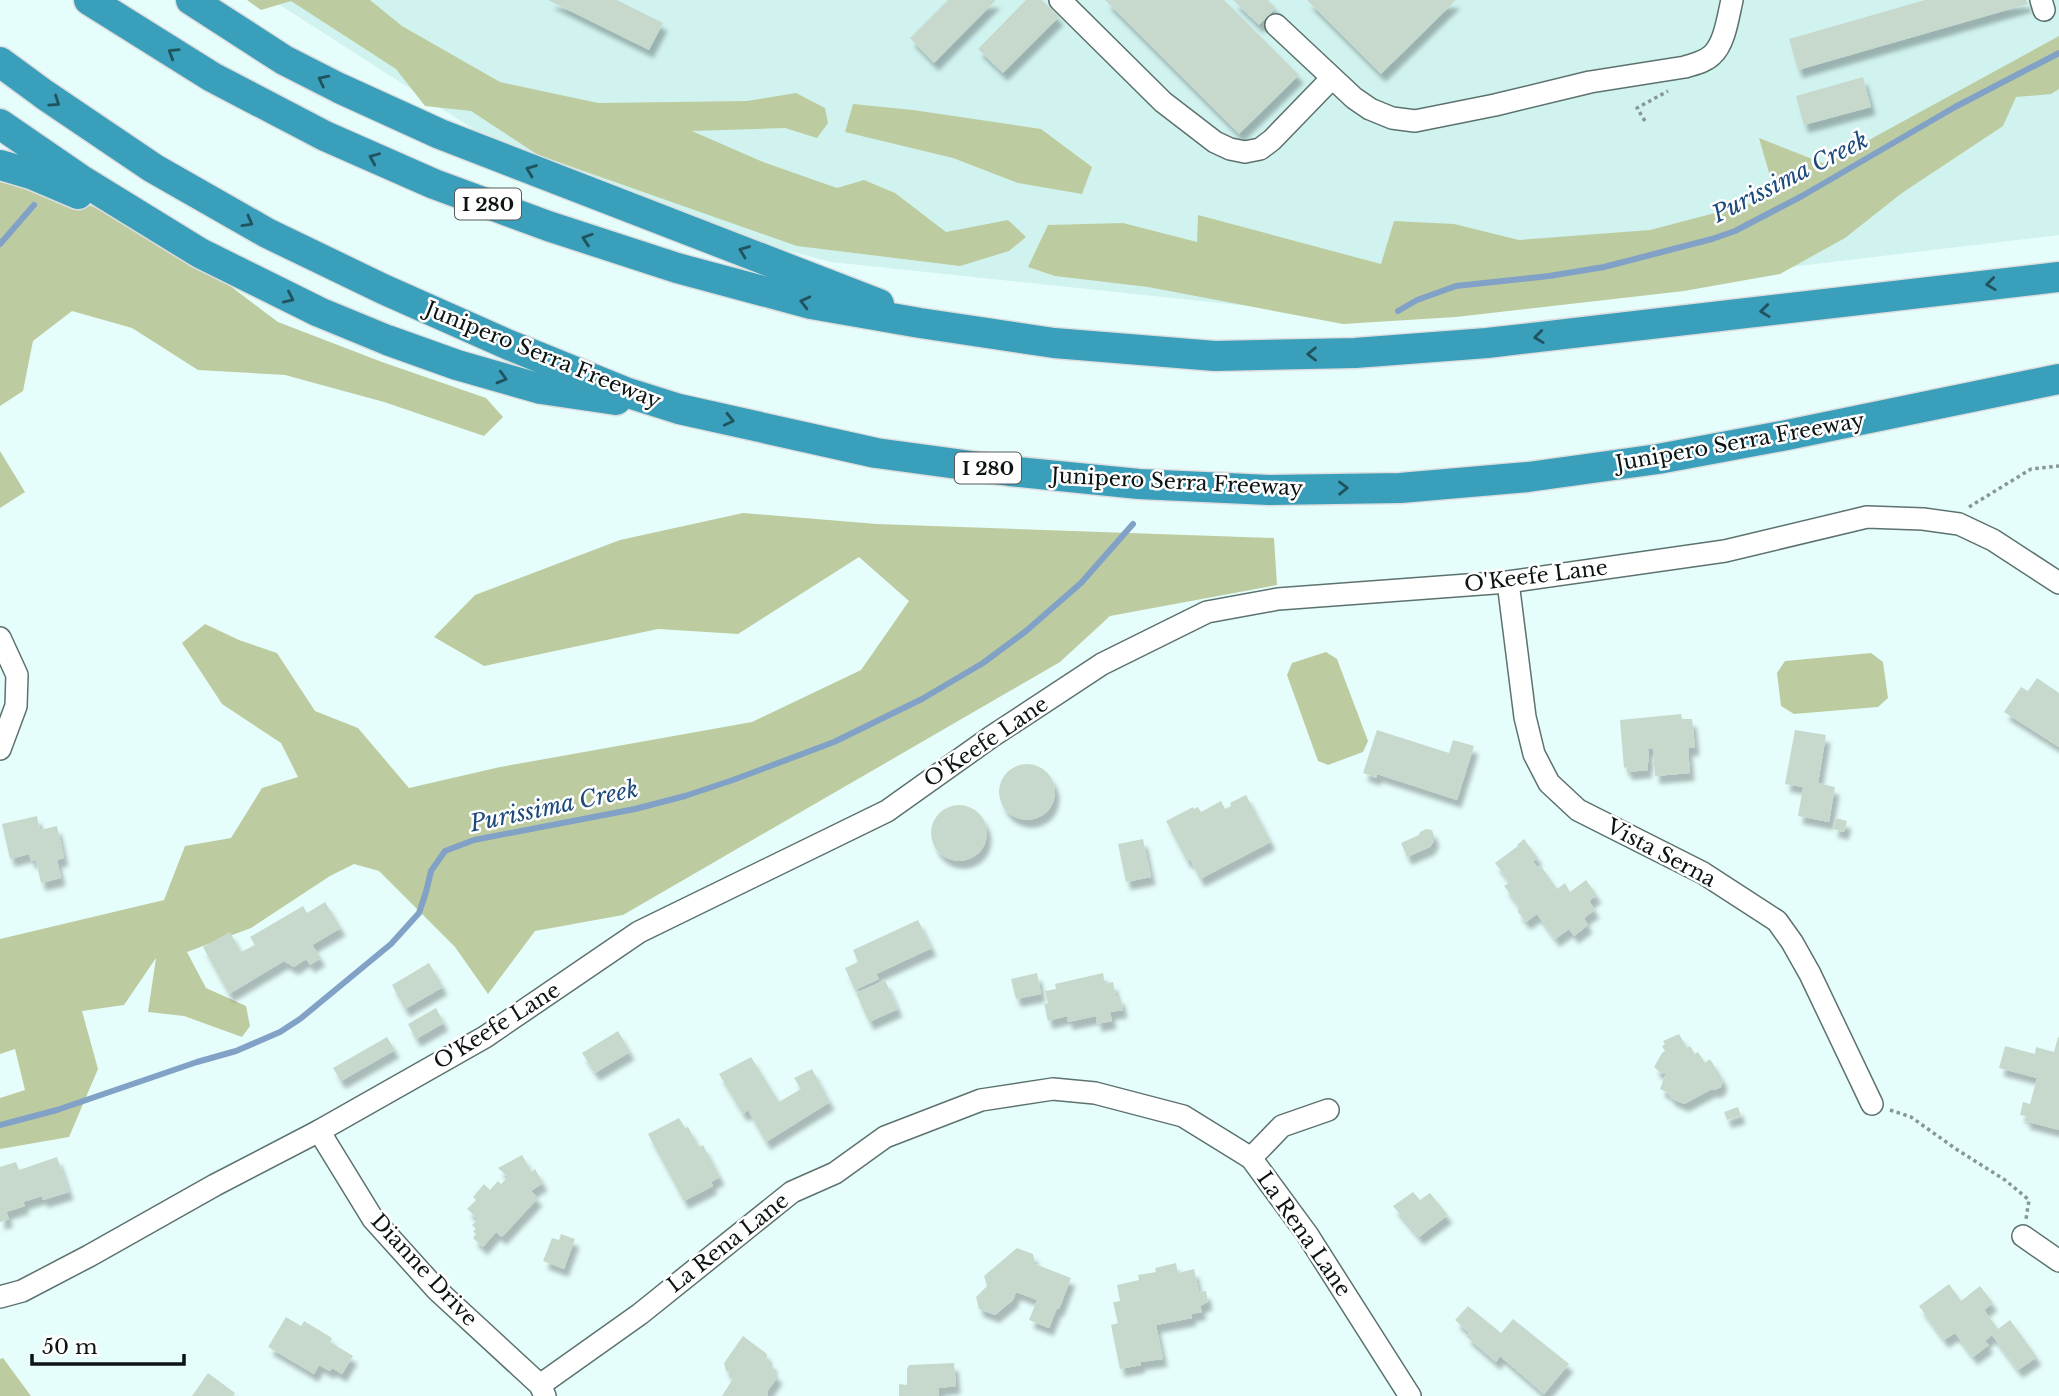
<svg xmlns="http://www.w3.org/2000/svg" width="2059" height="1396" viewBox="0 0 2059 1396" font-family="'Libre Baskerville',serif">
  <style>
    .built { fill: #d1f3ef }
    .green { fill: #bdcca0 }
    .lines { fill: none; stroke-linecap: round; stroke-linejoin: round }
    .stream { stroke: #81a1c6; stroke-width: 6 }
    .building { fill: #c7d9cd; filter: url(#shadow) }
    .minor-casing { stroke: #5c726f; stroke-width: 24 }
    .highway-casing { stroke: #dddede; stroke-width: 33 }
    .path { stroke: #869795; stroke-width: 3.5; stroke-dasharray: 3.5 3.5; stroke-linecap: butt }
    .minor { stroke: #fff; stroke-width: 21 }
    .highway { stroke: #399fbb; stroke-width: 30 }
    .oneway { stroke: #21535f }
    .labels { text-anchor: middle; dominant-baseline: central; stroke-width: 5; stroke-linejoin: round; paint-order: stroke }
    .shield { fill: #fff; stroke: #565b5a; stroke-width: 2 }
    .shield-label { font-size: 19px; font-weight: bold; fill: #0d1514 }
    .street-label { font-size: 21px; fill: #0d1514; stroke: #fff }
    .water-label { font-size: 23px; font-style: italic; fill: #1c4a7a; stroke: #fff }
  </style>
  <defs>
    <filter id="shadow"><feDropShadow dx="4.5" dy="8" stdDeviation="2" flood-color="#0004"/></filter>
  </defs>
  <rect width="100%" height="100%" fill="#e6fefb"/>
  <!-- built -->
  <path class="built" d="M272,0H2059V235L1361,318L831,262L575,194Z"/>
  <!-- green -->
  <g class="green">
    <path d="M247,0H370L402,26L500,82L598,103L747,101L796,93L825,108L828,123L817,138L785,128L692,131L763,162L837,188L864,180L895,193L946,232L1008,220L1026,237L1009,251L960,266L797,246L538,155L471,111L425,106L396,69L291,1L261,10Z"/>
    <path d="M2059,36V89L2051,94L2016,97L2003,126L1902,193L1845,238L1780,274L1684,291L1456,317L1343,324L1148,287L1055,276L1028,267L1048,225L1123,223L1197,242L1198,215L1381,264L1394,221L1454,224L1519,240L1650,230L1776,197L1759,138L1825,164Z"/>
    <path d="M853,104L913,110L1041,129L1092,167L1082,194L1018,183L953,158L845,132Z"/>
    <path d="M0,173H8L94,207L180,248L278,322L382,362L486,398L503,417L484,436L384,402L285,375L198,370L132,328L72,311L33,341L23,391L0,406Z"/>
    <path d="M0,451L25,492L0,508Z"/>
    <path d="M743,513L877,524L1274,538L1277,585L1110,616L1060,662L623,915L535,931L488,994L455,947L379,871L354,864L330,876L251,928L187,952L206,988L246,1006L250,1026L242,1037L184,1016L148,1012L156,958L124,1005L82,1011L98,1069L69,1137L0,1149V1098L25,1090L15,1049L0,1054V939L164,900L185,846L231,838L262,788L298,777L281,743L222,704L182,643L205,624L239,640L277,653L315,711L358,728L409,788L500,767L752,722L861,670L909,601L859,557L738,634L658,629L484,666L434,637L475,595L620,540Z"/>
    <path d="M1326,652L1337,659L1368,741L1363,752L1328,765L1318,761L1287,675L1292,663Z"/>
    <path d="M1871,653L1883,662L1888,698L1878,707L1794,714L1781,706L1777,673L1785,661Z"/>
    <path d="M3,1358L31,1396H0V1359Z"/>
  </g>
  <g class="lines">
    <!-- stream -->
    <g class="stream">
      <path d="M0,244L34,205"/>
      <path d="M1398,311L1417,300L1456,286L1549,276L1604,267L1712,239L1735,231L1802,196L1955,107L2059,53"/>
      <path d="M0,1125L57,1110L197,1062L236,1051L280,1032L300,1019L391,944L419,913L426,892L431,871L445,851L474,840L635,809L685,796L733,780L834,742L922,699L983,663L1026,631L1081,583L1133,524"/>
    </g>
  </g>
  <!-- building -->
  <g class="building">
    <path d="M548,0H617L663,23L649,50Z"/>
    <path d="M948,0H996L934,63L910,38Z"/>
    <path d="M1026,0H1042L1059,17L1003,73L978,49Z"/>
    <path d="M1105,0H1224L1299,75L1239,134Z"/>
    <path d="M1233,0H1268L1276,8L1259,25Z"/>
    <path d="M1307,0H1456L1381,74Z"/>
    <path d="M1925,0H2026L2028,4L1798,70L1789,39Z"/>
    <path d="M1863,77L1871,107L1804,125L1796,96Z"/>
    <path d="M2037,678L2059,693V747L2004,712L2021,687L2028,691Z"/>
    <path d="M1681,714L1682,719H1692L1695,748H1688L1690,773L1655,776L1653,749H1648L1649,763H1647L1648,770L1627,772V767L1624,768L1620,720Z"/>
    <path d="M1377,730L1449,753L1453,740L1474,746L1457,800L1377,774L1376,778L1363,773Z"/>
    <path d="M1795,730L1826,735L1818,783L1835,787L1829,822L1798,816L1803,787L1785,784Z"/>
    <circle cx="1027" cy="792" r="28"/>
    <path d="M1246,795L1271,842L1200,879L1190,859L1187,861L1166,821L1193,807L1194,809L1198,807L1201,812L1221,801L1225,809L1231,806L1230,803Z"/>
    <circle cx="959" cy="833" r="28"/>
    <path d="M37,816L40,830L57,826L64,858L57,860L61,878L41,883L36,860L31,861L29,854L10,859L2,824Z"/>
    <path d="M1836,818L1847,821L1844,832L1833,829Z"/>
    <path d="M1426,829L1432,830L1434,836V841L1430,847L1407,857L1401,843L1419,835L1420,832Z"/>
    <path d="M1143,839L1151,877L1126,882L1118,844Z"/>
    <path d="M1524,839L1538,858L1533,861L1538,868L1541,866L1557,889L1565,883L1570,892L1586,880L1597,895L1589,901L1595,910L1584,918L1588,925L1574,936L1569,929L1555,939L1537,914L1526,922L1518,912L1519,906L1504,886L1510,882L1495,863L1518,846L1517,845Z"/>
    <path d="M325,902L341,928L312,945L321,958L310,965L306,959L294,967L284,961L229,994L203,947L230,932L241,952L255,945L250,937L303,906L307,913Z"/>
    <path d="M918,920L932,948L876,974L879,979L855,990L845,968L858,962L853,950Z"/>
    <path d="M429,963L443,987L405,1009L392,985Z"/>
    <path d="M1037,973L1041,994L1016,999L1011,979Z"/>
    <path d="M1103,973L1105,984L1113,982L1116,997L1120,996L1123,1010L1110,1012L1112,1021L1097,1024L1096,1016L1068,1022L1067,1016L1048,1021L1044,1004L1048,1003L1045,991L1056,989L1055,984Z"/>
    <path d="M885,980L898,1009L869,1022L856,993Z"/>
    <path d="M436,1008L444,1023L416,1039L408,1024Z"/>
    <path d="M618,1031L630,1052L595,1073L582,1053Z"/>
    <path d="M1679,1034L1687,1048L1690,1046L1695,1054L1698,1052L1705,1063L1710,1059L1723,1080L1721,1087L1715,1090L1712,1089L1684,1104L1671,1098L1668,1093L1660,1089L1666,1073L1662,1074L1654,1067L1662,1053L1665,1051L1662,1046L1665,1044L1663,1041Z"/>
    <path d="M387,1037L395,1050L341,1081L333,1068Z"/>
    <path d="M2058,1037H2059V1130L2025,1121L2026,1116L2020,1115L2023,1102L2030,1104L2037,1078L1999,1068L2005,1046L2035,1054L2036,1047L2054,1052Z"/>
    <path d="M751,1057L779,1102L801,1089L794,1078L812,1069L830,1102L766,1142L748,1110L743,1114L719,1074Z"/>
    <path d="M1738,1107L1741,1116L1727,1120L1724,1112Z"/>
    <path d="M679,1118L685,1128L688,1127L699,1147L703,1145L720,1177L711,1182L713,1186L684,1201L648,1134Z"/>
    <path d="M522,1155L532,1172L535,1169L543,1183L531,1191L538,1198L502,1237L496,1232L483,1247L473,1238L476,1234L473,1231L476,1229L472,1225L478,1219L467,1209L476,1200L473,1197L484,1184L490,1190L498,1181L501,1184L508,1177L498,1168Z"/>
    <path d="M57,1157L69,1192L43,1200L42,1196L23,1202L25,1206L6,1212L9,1219L0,1222V1167L16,1162L19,1170Z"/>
    <path d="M1413,1192L1420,1200L1430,1193L1448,1215L1419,1237L1393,1206Z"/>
    <path d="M561,1234L575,1239L564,1269L543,1261L552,1238L559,1240Z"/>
    <path d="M1017,1248L1033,1254L1035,1264L1071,1278L1059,1309L1057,1308L1049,1328L1029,1320L1037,1300L1016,1292L1013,1300L995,1315L979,1309L976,1297L987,1286L984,1276Z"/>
    <path d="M1176,1263L1178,1273L1194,1269L1199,1292L1206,1291L1208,1302L1200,1306L1202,1312L1191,1314L1192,1318L1156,1325L1163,1359L1140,1362L1141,1365L1120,1369L1111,1325L1118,1323L1113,1302L1120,1301L1117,1285L1139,1280L1138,1275L1156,1272L1155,1268Z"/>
    <path d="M1949,1284L1961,1301L1980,1286L1993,1303L1984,1310L1998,1329L2010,1320L2037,1357L2018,1370L1992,1335L1985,1341L1989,1345L1973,1357L1955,1333L1944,1340L1919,1306Z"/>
    <path d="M1468,1306L1501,1333L1513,1319L1569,1364L1544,1394L1500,1356L1496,1362L1466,1336L1469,1333L1455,1320Z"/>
    <path d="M286,1317L301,1326L304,1321L332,1338L330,1342L353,1356L342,1374L332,1368L330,1371L319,1365L314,1374L268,1347Z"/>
    <path d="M743,1336L767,1354L766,1361L772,1362V1370L778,1376L767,1392L768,1396H722L732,1380L731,1374L726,1371L724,1363Z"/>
    <path d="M954,1363L956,1386L939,1388V1396H899V1384L907,1385V1369L909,1365Z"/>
    <path d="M208,1373L235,1393L233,1396H192Z"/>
  </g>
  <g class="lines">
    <defs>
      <g id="minor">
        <path d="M1060,0L1163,102L1215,142L1230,149L1245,152L1260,149L1272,140L1332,78"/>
        <path d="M2041,0L2044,10"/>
        <path d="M1276,25L1354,98L1370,109L1392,118L1415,121L1495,105L1590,82L1685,67C1694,64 1705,62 1712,55C1725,43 1728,17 1732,0"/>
        <path d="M1508,582L1525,717L1534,754L1549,783L1578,810L1703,873L1777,921L1792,942L1810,974L1872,1104"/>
        <path d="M0,638L17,675L16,706L0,749"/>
        <path d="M319,1131L373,1219L437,1290L540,1385L545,1396"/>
        <path d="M1251,1158L1282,1126L1328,1110"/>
        <path d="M2023,1236L2059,1261"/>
        <path d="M0,1297L22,1291L89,1256L215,1185L319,1131L485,1037L639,932L887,811L991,737L1102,664L1207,612L1278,599L1508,582L1725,551L1867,517L1923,519L1959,524L1993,540L2059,583"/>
        <path d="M540,1385L640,1314L792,1192L835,1173L885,1137L981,1100L1053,1089L1095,1093L1183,1116L1251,1158L1307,1234L1410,1396"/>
      </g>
      <g id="highway">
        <path d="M89,0L212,77L325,136L434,184L548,226L677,268L811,304L920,323L1054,343L1215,356L1355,353L1487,343L2059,277"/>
        <path d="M191,0L284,60L339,88L440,134L879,304"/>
        <path d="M0,62L45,95L153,168L267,233L383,289L509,345L625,392L679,409L876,453L1009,471L1139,484L1269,490L1400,488L1528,477L1658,459L1787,435L2059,379"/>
        <path d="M0,124L83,181L200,253L319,312L387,340L457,365L541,389L616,400"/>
        <path d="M0,165L31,174L78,194"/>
      </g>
    </defs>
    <!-- minor casing -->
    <use href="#minor" class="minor-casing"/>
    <!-- highway casing -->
    <use href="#highway" class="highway-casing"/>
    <!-- path -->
    <g class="path">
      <path d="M1645,121L1637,108L1668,91"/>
      <path d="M1969,507L2031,469L2059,466"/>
      <path d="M1890,1110L1911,1117L1956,1149L2005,1180L2029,1200L2026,1219"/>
    </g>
    <!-- minor -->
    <use href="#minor" class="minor"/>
    <!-- highway -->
    <use href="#highway" class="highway"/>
  </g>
  <!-- one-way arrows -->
  <defs><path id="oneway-chevron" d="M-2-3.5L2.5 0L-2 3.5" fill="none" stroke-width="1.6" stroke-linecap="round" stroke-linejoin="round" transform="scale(1.75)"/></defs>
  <g class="oneway">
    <use href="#oneway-chevron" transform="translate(173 53) rotate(-148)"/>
    <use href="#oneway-chevron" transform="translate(323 80) rotate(-153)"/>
    <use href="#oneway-chevron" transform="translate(55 102) rotate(34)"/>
    <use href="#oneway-chevron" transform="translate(374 158) rotate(-157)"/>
    <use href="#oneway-chevron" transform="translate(531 170) rotate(-159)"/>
    <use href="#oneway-chevron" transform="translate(248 222) rotate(29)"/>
    <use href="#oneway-chevron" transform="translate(587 239) rotate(-162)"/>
    <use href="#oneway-chevron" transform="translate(744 251) rotate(-159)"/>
    <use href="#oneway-chevron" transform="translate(1991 284) rotate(173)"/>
    <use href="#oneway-chevron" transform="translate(289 298) rotate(25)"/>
    <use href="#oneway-chevron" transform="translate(805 302) rotate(-166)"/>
    <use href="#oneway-chevron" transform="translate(1765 311) rotate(173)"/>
    <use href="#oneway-chevron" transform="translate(1539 337) rotate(173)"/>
    <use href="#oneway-chevron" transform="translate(1312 354) rotate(179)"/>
    <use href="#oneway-chevron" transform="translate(502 378) rotate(16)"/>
    <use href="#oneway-chevron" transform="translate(729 420) rotate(13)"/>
    <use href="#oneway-chevron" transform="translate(1343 488) rotate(-1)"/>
  </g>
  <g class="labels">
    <!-- shield labels -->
    <g class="shield">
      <rect x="455" y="188.5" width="66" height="31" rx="5"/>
      <rect x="955" y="452.5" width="66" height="31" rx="5"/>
    </g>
    <g class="shield-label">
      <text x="488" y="204">I 280</text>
      <text x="988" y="468">I 280</text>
    </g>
    <!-- street labels -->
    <g class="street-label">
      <text transform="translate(543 355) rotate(22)">Junipero Serra Freeway</text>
      <text transform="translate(1740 442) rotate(-10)">Junipero Serra Freeway</text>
      <text transform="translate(1177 482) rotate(3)">Junipero Serra Freeway</text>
      <text transform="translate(1536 576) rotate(-7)">O'Keefe Lane</text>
      <text transform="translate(986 742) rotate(-34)">O'Keefe Lane</text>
      <text transform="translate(1661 853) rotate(28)">Vista Serna</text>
      <text transform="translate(497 1026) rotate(-32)">O'Keefe Lane</text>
      <text transform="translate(1304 1234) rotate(55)">La Rena Lane</text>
      <text transform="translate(728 1243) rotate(-38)">La Rena Lane</text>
      <text transform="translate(424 1270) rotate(47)">Dianne Drive</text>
    </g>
    <!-- water labels -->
    <g class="water-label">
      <text transform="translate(1790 177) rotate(-27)">Purissima Creek</text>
      <text transform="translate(554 806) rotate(-12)">Purissima Creek</text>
    </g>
  </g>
  <!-- scale -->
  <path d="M32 1354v10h152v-10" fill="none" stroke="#0d1514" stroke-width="3.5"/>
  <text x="42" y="1354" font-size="21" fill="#0d1514" stroke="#ffffff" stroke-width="5" paint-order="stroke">50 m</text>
</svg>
